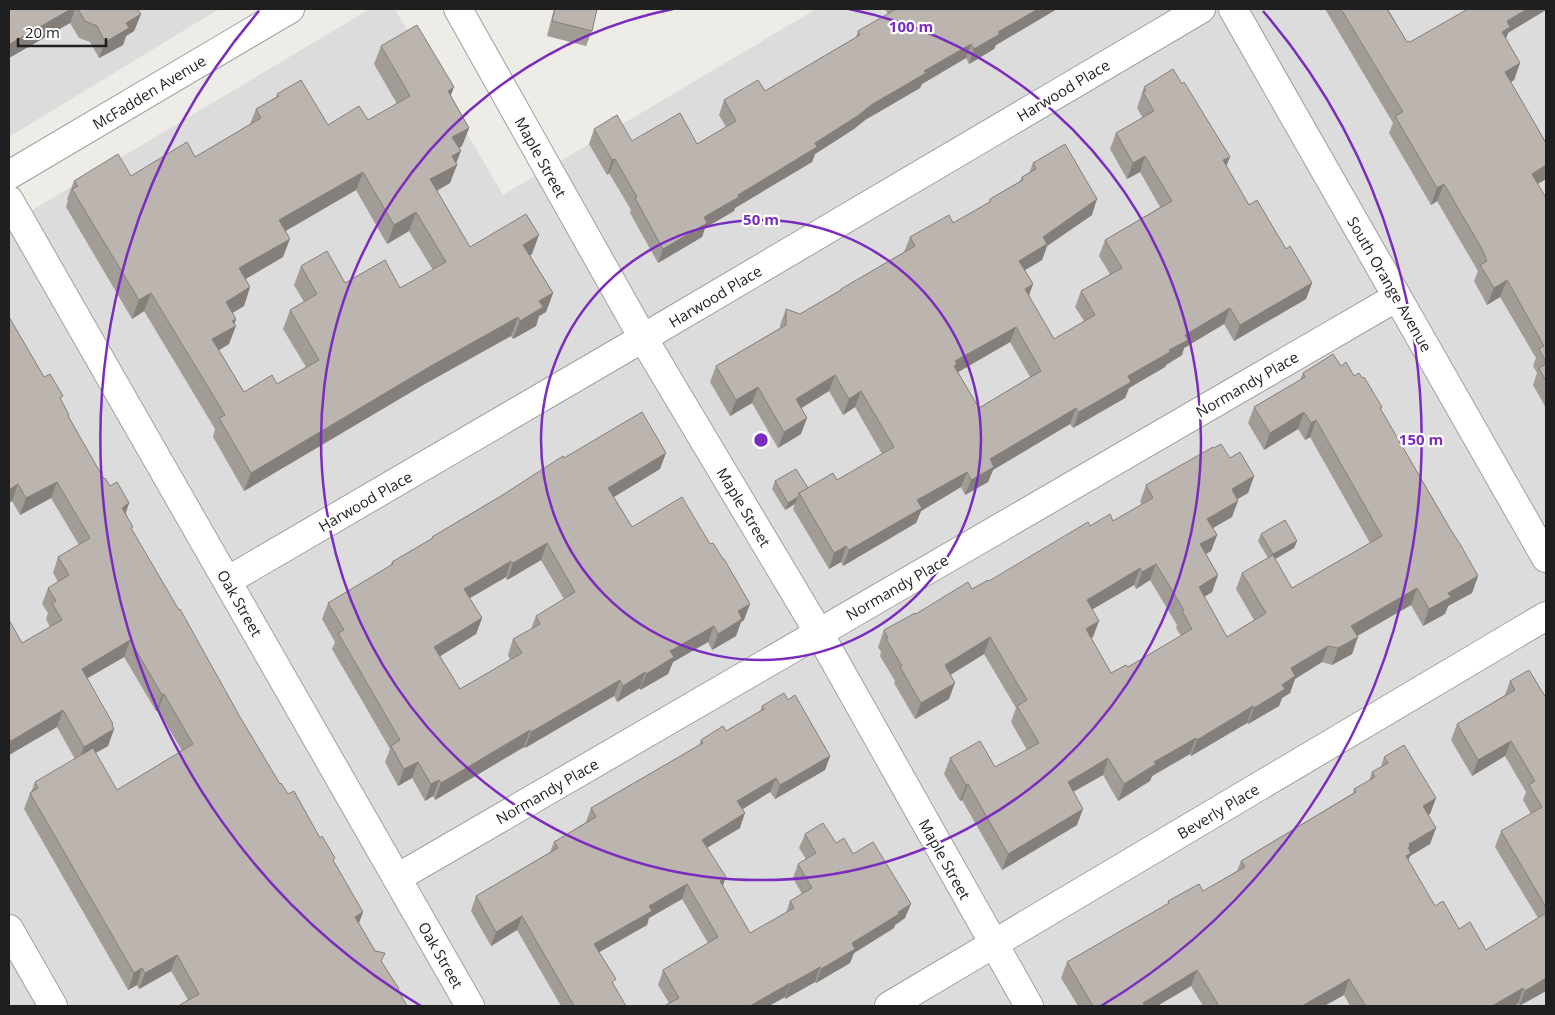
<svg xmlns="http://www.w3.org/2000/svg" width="1555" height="1015" viewBox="0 0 1555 1015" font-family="'Open Sans',sans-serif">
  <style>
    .residential { fill: #dddcdc }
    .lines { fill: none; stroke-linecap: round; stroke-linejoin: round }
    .minor-casing { stroke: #a0a0a0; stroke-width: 30 }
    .tertiary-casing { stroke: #a0a0a0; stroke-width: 30 }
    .minor { stroke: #fff; stroke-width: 28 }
    .tertiary { stroke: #fff; stroke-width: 28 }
    .wall { fill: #a29c96; fill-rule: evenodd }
    .shaded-wall { fill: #847f7a }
    .building { fill: #bcb5af; stroke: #847f7a; fill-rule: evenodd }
    .ring { fill: none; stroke: #7b2cbf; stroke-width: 2.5 }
    .labels { text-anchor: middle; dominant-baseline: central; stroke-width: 4.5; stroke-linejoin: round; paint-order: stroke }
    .street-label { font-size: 15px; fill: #1f1f1f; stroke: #fff }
    .centre { fill: #7b2cbf; stroke: #fff; stroke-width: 2.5 }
    .ring-label { font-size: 15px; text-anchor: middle; font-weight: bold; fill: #7b2cbf; stroke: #fff; stroke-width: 4.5; stroke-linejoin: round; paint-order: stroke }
  </style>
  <rect width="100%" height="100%" fill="#eeece6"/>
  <!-- residential -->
  <g class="residential">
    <path d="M9,9H219L9,137Z"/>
    <path d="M370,9H395L503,195L816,9H1546V1006H9V224Z"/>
  </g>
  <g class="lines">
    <defs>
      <g id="minor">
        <path d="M458,9L643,338L819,633L1029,1006"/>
        <path d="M1233,9L1546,558"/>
        <path d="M9,200L470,1006"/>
        <path d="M227,581L643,338L1201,9"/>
        <path d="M397,878L1397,297"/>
        <path d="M9,929L53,1006"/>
        <path d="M889,1006L1546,616"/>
      </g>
      <path id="tertiary" d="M9,175L290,9"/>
    </defs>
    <!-- minor casing -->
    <use href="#minor" class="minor-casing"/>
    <!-- tertiary casing -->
    <use href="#tertiary" class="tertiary-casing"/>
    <!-- minor -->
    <use href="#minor" class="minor"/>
    <!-- tertiary -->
    <use href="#tertiary" class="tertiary"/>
  </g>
  <!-- wall -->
  <g class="wall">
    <path d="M9,9H137L141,14L134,31L126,36L123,45L99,58L90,42L79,38L70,23L9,58Z"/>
    <path d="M554,9H597L592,31L586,46L547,36Z"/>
    <path d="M885,9H1057L996,45L994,49L969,64L966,58L922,84L920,88L865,120L854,129L815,154L812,162L735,208L734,211L705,228L702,237L658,263L630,213L631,210L609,173L607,175L589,144L594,129L632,141L697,144L726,127L719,115L724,100L765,91L856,37L858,31L888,14Z"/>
    <path d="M1325,9H1388L1407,42L1508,33L1506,39L1520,63L1514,80L1511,82L1546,143V179L1538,184L1546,198V408L1533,385L1537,373L1533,366L1536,358L1500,297L1487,305L1474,281L1478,271L1475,266L1437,201L1431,205L1389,133L1393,123Z"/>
    <path d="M381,46L451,96L469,128L462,146L459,148L456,163L450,183L437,191L470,247L532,254L530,255L553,293L546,312L539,316L536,326L513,339L511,336L423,385L244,491L213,437L215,429L144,311L132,319L66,207L68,200L67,199L74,181L131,176L195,157L250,124L256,109L276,97L277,94L328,125L368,120L397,104L374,64ZM356,190L387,244L409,231L433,270L400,288L345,283L301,266L294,285L304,302L290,310L283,329L306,367L277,384L244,392L219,350L229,344L236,319L232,313L244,306L250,287L245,279L283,257L285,231Z"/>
    <path d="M1144,87L1226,166L1249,205L1286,249L1312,283L1306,299L1234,341L1224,324L1184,348L1182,355L1166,365L1165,367L1129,388L1125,398L1073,428L1070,424L993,470L988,482L965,495L961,487L921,511L916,523L843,566L841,562L829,569L793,509L795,504L785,510L772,489L775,481L808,488L837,480L882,454L855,407L843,415L829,391L801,408V434L778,448L752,403L730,416L710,382L716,366L780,328V325L786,309L800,314L840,291L841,289L904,252L910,237L953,223L989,202L990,199L1020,181L1022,177L1029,173L1033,163L1092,215L1047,246L1042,260L1025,270L1033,284L1029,296L1054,339L1084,321L1075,307L1081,291L1110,274L1099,256L1105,240L1160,207L1140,172L1127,179L1110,149L1116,133L1143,118L1137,108ZM1010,342L1030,377L979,408L958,372Z"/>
    <path d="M9,317L44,377L61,401L69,415V417L104,479L110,486L129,503L126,513L132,530L240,717L280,784L320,838L363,912L359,923L382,962L399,989V991L188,1000L171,971L139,989L137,985L128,990L24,809L30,793L31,792L35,782L75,759L57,727L9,755V620L22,643L50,627L46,619L48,613L42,604L48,588L58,582L53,573L58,557L79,545L51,498L20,515L12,501L9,503ZM124,657L156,711L158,710L182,751L117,790L95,753L108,746L114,729L87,678Z"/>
    <path d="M1341,366L1354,376L1362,378L1382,407L1381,410L1478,576L1472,593L1448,606L1445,614L1423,626L1411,605L1357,636L1352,654L1332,665L1322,662L1295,679L1290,693L1282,698L1279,706L1248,724L1247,723L1191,756L1190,754L1152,776L1150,781L1118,801L1103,775L1073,792L1077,825L1002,870L962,800L960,801L944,774L950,758L995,767L1027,750L1011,722L1016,708L984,654L950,675L949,699L915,719L894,683L895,681L880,656L881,652L878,647L884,630L916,614L989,581L1090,526L1113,521L1142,504L1140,502L1146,485L1214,448L1230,458L1254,476L1248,493L1237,499L1232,517L1213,528L1217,535L1211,551L1206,554L1218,575L1212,592L1204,597L1227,637L1254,620L1236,589L1242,573L1268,558L1258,541L1261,534L1297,541L1294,548L1275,559L1292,588L1370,543L1310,437L1305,440L1298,429L1264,450L1248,423L1254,407L1300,380L1303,373ZM1150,580L1177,625L1176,628L1181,636L1128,667L1111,673L1091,638L1093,637V609L1134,585L1136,589Z"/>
    <path d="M564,458L660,469L614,497L632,527L744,620L741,622L736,636L712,650L708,642L673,662L668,674L640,690V688L617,702L614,696L525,748L524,747L435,800L433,796L425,801L412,778L398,786L385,762L390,749L332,649L335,642L322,619L328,603L390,566L392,562L431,539L432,537ZM541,560L564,599L536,616L531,629L513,639L508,655L510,660L460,689L440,656L476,634L482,618L470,598L506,577L507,580Z"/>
    <path d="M1510,681L1546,698V991L1519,1006L1518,1004L1513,1006H1350L1344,995L1324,1006H1203L1191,986L1157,1006H1078L1061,978L1067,962L1168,904V901L1203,891L1237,871L1241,861L1353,793L1354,789L1369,781L1372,772L1381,767L1384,757L1436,798L1430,814L1428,815L1436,828L1430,844L1410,856L1408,860L1435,906L1459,929L1486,950L1538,918L1495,847L1501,831L1531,814L1523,800L1526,792L1505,756L1472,776L1451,740L1457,724L1505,695Z"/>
    <path d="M788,700L830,756L825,770L775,799L770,792L742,809L740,828L707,848L723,886L750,933L786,913L790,901L802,894L793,878L798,864L806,859L799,848L805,834L836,843L853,854L905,918L895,925L894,928L854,953L850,963L816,983L815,982L785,999V997L769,1006H664L669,1003L658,985L663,970L708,943L682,899L649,918L647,925L599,952L614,985L626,1006H561L517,930L491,946L471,911L476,896L550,852L554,842L586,822L591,808L699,745L701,740L726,731L760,712L762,706Z"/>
  </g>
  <!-- shaded-wall -->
  <g class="shaded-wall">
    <path d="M71,9H75L70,23L9,58V48L10,44Z"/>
    <path d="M1038,9H1057L996,45L994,49L969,64L974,49L998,32Z"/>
    <path d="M1527,9H1546V10L1508,33L1504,44L1496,49L1507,21Z"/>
    <path d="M141,14L134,31L126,36L123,45L99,58L105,42L126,23Z"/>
    <path d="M971,44L966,58L922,84L920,88L865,120L854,129L815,154L812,162L735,208L734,211L705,228L702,237L658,263L663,249L704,217L738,195L871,105L924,71Z"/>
    <path d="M1520,63L1514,80L1499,89L1505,72Z"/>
    <path d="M454,87L447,106L448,91Z"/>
    <path d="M469,128L462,146L446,156L452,137Z"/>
    <path d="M461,151L455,166L457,165L450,183L423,198L430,179L452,156Z"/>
    <path d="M1145,156L1140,172L1127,179L1133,163Z"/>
    <path d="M1230,157L1224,172L1223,160Z"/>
    <path d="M615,159L609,173L607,175L612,160Z"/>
    <path d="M1546,165V179L1526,190L1532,174Z"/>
    <path d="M363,172L356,190L272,239L279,220Z"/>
    <path d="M1444,184L1437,201L1431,205L1437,188Z"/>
    <path d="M1097,199L1092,215L1047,246L1042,260L1013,277L1019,261L1043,237Z"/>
    <path d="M416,212L409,231L387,244L394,225Z"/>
    <path d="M539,235L532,254L517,263L523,245Z"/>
    <path d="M290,239L283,257L232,287L239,268Z"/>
    <path d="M1507,280L1500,297L1487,305L1494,288Z"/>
    <path d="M1312,283L1306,299L1234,341L1240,325Z"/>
    <path d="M1033,284L1027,300L1025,289Z"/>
    <path d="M250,287L244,306L219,321L226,302Z"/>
    <path d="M151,293L144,311L132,319L139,300Z"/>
    <path d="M553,293L546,312L539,316L536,326L513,339L520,321L539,301Z"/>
    <path d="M1230,308L1224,324L1184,348L1182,355L1166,365L1165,367L1129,388L1125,398L1073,428L1079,412L1128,376L1169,350L1185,335Z"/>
    <path d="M518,317L511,336L423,385L244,491L251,473L429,367Z"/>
    <path d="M236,319L233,328L236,326L229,344L206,358L212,339L232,321Z"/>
    <path d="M1016,327L1010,342L953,375L955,361Z"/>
    <path d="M835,375L829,391L790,415L796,399Z"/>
    <path d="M758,387L752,403L730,416L736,400Z"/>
    <path d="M861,391L855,407L843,415L849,399Z"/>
    <path d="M1076,408L1070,424L993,470L988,482L965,495L971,480L990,459Z"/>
    <path d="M1304,412L1298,429L1264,450L1270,433Z"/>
    <path d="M807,418L801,434L778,448L784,432Z"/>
    <path d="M1316,420L1310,437L1305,440L1311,423Z"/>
    <path d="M666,453L660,469L602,504L608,488Z"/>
    <path d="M967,472L961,487L921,511L916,523L843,566L849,550L917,500Z"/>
    <path d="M1254,476L1248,493L1226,506L1232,489Z"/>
    <path d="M57,482L51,498L20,515L26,498Z"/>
    <path d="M18,484L12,501L9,503V490Z"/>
    <path d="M798,497L795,504L785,510L788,503Z"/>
    <path d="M1238,501L1232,517L1201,535L1207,519Z"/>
    <path d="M129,503L123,520L122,508Z"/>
    <path d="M1217,535L1211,551L1194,561L1200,544Z"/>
    <path d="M1297,541L1294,548L1270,562L1273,554Z"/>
    <path d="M547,543L541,560L507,580L513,563Z"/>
    <path d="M846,546L841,562L829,569L834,553Z"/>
    <path d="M511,561L506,577L458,605L464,589Z"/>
    <path d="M1156,564L1150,580L1136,589L1142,572Z"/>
    <path d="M1140,568L1134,585L1081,616L1087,600Z"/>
    <path d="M1218,575L1212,592L1193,604L1199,587Z"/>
    <path d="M1478,576L1472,593L1448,606L1445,614L1423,626L1429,609L1448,593Z"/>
    <path d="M1417,588L1411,605L1345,643L1351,626Z"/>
    <path d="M750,604L744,620L741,622L736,636L712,650L718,634L738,611Z"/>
    <path d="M482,618L476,634L429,663L434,647Z"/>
    <path d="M1099,621L1093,637L1080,645L1086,629Z"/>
    <path d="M714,626L708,642L673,662L668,674L640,690L646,674L670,651Z"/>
    <path d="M990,637L984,654L939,682L945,665Z"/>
    <path d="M1358,637L1352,654L1332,665L1338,648Z"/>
    <path d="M130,640L124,657L76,685L82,669Z"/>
    <path d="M1328,646L1322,662L1295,679L1290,693L1282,698L1279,706L1248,724L1254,708L1282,685L1291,668Z"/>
    <path d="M645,672L640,688L617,702L623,686Z"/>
    <path d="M620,680L614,696L525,748L531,732Z"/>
    <path d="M955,683L949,699L915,719L921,703Z"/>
    <path d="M164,694L158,710L156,711L162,695Z"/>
    <path d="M1253,706L1247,723L1191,756L1197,740Z"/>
    <path d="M63,710L57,727L9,755V746L11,741Z"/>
    <path d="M113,724L110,731L114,729L108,746L78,763L84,747Z"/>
    <path d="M530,730L524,747L435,800L441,783Z"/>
    <path d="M1196,738L1190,754L1152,776L1150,781L1118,801L1124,784L1154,762Z"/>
    <path d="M1511,741L1505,756L1472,776L1478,760Z"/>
    <path d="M830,756L825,770L775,799L780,785Z"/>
    <path d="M1108,758L1103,775L1062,798L1068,782Z"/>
    <path d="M418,762L412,778L398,786L404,769Z"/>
    <path d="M776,778L770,792L732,816L737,801Z"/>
    <path d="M439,780L433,796L425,801L431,784Z"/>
    <path d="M968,784L962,800L960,801L966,785Z"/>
    <path d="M1436,798L1430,814L1417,822L1423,806Z"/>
    <path d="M1083,809L1077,825L1002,870L1008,854Z"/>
    <path d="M745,813L740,828L696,854L702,840Z"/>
    <path d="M1436,828L1430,844L1410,856L1405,869L1400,871L1409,844Z"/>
    <path d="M726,877L721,891L720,881Z"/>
    <path d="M687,884L682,899L649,918L647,925L589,958L594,944L649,906Z"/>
    <path d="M911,904L905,918L895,925L894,928L854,953L850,963L816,983L821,969L852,943Z"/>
    <path d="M363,912L357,928L355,917Z"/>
    <path d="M522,916L517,930L491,946L496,932Z"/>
    <path d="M177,955L171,971L139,989L145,973Z"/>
    <path d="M820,967L815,982L785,999L790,984Z"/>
    <path d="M142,968L137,985L128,990L134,973Z"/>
    <path d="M1197,970L1191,986L1157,1006H1141L1143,1003Z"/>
    <path d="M1546,978V991L1519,1006L1525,991Z"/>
    <path d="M1349,979L1344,995L1324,1006H1302Z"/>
    <path d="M790,983L785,997L769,1006H750Z"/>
    <path d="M1523,988L1518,1004L1513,1006H1492Z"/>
  </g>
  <!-- building -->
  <g class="building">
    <path d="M9,9H71L10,44L9,41Z"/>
    <path d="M78,9H137L141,14L126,23L129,28L105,42L97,26L85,21Z"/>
    <path d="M555,9H597L592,31L552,21Z"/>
    <path d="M896,9H1038L998,32L1000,34L974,49L971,44L924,71L926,73L871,105L859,115L815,143L817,147L738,195L739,197L704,217L707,223L663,249L635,198L637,197L615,159L612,160L594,129L617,115L632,141L680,113L697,144L736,121L724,100L758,80L765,91L860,35L858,31Z"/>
    <path d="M1341,9H1387L1407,42L1409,41L1410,42L1468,9H1527L1507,21L1510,27L1502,32L1520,63L1505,72L1546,143V165L1532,174L1546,198V362L1539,349L1544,346L1507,280L1494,288L1480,265L1487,261L1482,249L1444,184L1437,188L1395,116L1403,112Z"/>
    <path d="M417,25L454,87L448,91L469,128L452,137L461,151L452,156L457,165L430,179L470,247L526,214L539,235L523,245L553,293L539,301L543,307L520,321L518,317L429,367L251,473L219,418L225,415L151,293L139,300L72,189L78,186L74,181L118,154L131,176L187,142L195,157L261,118L256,109L279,96L277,94L301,80L328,125L359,106L368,120L410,96L381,46ZM363,172L394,225L416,212L446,262L400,288L385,260L345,283L327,251L301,266L317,294L290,310L319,360L277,384L272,375L244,392L212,339L236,326L232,321L236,319L226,302L250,287L239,268L290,239L279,220Z"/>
    <path d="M1173,69L1182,84L1184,82L1230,157L1223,160L1249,205L1257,200L1286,249L1290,246L1312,283L1240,325L1230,308L1185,335L1188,340L1169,350L1170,352L1128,376L1131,382L1079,412L1076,408L990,459L994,467L971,480L967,472L917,500L922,508L849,550L846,546L834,553L799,493L833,473L837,480L894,447L861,391L849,399L835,375L796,399L807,418L784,432L758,387L736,400L716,366L786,325V309L800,314L841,290V289L915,246L910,237L949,215L953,223L990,202V199L1023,180L1022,177L1036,169L1033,163L1065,144L1097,199L1043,237L1047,244L1019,261L1033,284L1025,289L1054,339L1095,315L1081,291L1122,268L1105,240L1172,201L1145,156L1133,163L1116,133L1154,111L1143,92L1146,91L1144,87ZM1016,327L1041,371L979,408L954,366L957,364L955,361Z"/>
    <path d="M9,317L44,377L50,374L63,396L60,398L69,415L68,416L104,479L105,478L110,486L117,482L129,503L122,508L133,527L131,528L179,610L180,609L240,717L280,784L281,783L288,794L294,791L320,838L322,836L335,858L333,860L363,912L355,917L375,951L385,953L381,961L399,989L398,990L407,1006H178L199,994L177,955L145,973L142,968L134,973L30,793L38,788L35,782L93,748L117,790L193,744L164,694L162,695L130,640L82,669L113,724L112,725L114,729L84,747L63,710L11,741L9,738V620L22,643L62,620L52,603L56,601L48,588L69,575L58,557L90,538L57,482L26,498L18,484L9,490Z"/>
    <path d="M1333,354L1341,366L1346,362L1354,376L1359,373L1362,378L1364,377L1382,407L1380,408L1452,532L1460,544L1478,576L1448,593L1451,597L1429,609L1417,588L1351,626L1358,637L1338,648L1328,646L1291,668L1295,676L1282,685L1285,689L1254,708L1253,706L1197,740L1196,738L1154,762L1156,764L1124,784L1108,758L1068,782L1083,809L1008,854L968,784L966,785L950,758L980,741L995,767L1039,743L1017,706L1027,700L990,637L945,665L955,683L921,703L900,667L902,666L886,639L888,638L884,630L915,613L916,614L968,582L972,589L988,580L989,581L1088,522L1090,526L1110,514L1113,521L1153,498L1146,485L1213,447L1214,448L1221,444L1230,458L1240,452L1254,476L1232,489L1238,501L1207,519L1217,535L1200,544L1218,575L1199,587L1227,637L1266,613L1242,573L1273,555L1292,588L1382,536L1316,420L1311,423L1304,412L1270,433L1254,407L1305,377L1303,373ZM1156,564L1184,610L1182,611L1192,629L1128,667L1126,665L1111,673L1086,629L1099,621L1087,600L1140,568L1142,572Z"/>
    <path d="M1546,364V381L1539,368Z"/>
    <path d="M642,412L666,453L608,488L632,527L682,497L710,544L713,543L723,559H724L750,604L738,611L742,619L718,634L714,626L670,651L674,657L646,674L645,672L623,686L620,680L531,732L530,730L441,783L439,780L431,784L418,762L404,769L391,746L400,740L338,633L344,630L328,603L393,564L392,562L433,538L432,537L501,496L563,456L564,458ZM547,543L575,592L536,616L540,624L513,639L522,653L460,689L434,647L482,618L464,589L511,561L513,563Z"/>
    <path d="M796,469L808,488L799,493L798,497L788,503L775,481Z"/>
    <path d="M1285,520L1297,541L1273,554L1261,534Z"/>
    <path d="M1529,670L1546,698V907L1501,831L1542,807L1529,785L1535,781L1511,741L1478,760L1457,724L1515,690L1510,681Z"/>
    <path d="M784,693L788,700L795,695L830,756L780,785L776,778L737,801L745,813L702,840L726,877L720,881L750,933L794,908L790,901L812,888L798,864L816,853L805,834L823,823L836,843L844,838L853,854L873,842L911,904L898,912L899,914L852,943L855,949L821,969L820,967L790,984V983L750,1006H664L679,998L663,970L718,937L687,884L649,906L652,911L594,944L616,979L612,982L626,1006H574L522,916L496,932L476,896L558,848L554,842L596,817L591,808L703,743L701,740L723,726L726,731L764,709L762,706Z"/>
    <path d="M1404,745L1436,798L1423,806L1436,828L1409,844L1410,846L1408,848L1411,853L1406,856L1435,906L1443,901L1459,929L1470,922L1486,950L1546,913V978L1525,991L1523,988L1492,1006H1366L1349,979L1302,1006H1219L1197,970L1143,1003L1145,1006H1093L1067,962L1169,903L1168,901L1199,884L1203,891L1245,867L1241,861L1356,792L1354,789L1375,777L1372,772L1388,763L1384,757Z"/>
  </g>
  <!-- distance rings -->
  <g class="ring">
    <circle cx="761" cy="440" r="220"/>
    <path d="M849 9A440 440 0 1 1 673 9"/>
    <path d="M421 1006A660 660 0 0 1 259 11M1263 11A660 660 0 0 1 1101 1006"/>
  </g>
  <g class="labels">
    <!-- street labels -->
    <g class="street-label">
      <text transform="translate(1063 90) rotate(-31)">Harwood Place</text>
      <text transform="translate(149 92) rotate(-31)">McFadden Avenue</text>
      <text transform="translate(541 157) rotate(61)">Maple Street</text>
      <text transform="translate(1390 284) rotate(60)">South Orange Avenue</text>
      <text transform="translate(715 296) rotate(-31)">Harwood Place</text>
      <text transform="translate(1247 384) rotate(-30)">Normandy Place</text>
      <text transform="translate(365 501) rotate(-30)">Harwood Place</text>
      <text transform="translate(744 507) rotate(59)">Maple Street</text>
      <text transform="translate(897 587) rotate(-30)">Normandy Place</text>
      <text transform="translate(240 603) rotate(60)">Oak Street</text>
      <text transform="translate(547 791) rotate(-30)">Normandy Place</text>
      <text transform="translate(1218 811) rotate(-31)">Beverly Place</text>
      <text transform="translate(945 859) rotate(61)">Maple Street</text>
      <text transform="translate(441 955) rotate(60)">Oak Street</text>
    </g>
  </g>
  <circle cx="761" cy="440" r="8" class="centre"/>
  <g class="ring-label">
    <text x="911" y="32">100 m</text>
    <text x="761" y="225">50 m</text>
    <text x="1421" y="445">150 m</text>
  </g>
  <!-- border -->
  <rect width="1555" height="1015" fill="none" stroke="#1f1f1f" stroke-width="20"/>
  <!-- scale -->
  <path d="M18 38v8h88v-8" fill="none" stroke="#1f1f1f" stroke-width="2.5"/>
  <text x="25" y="38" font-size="15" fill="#1f1f1f" stroke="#ffffff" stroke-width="4" paint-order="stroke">20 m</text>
</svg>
